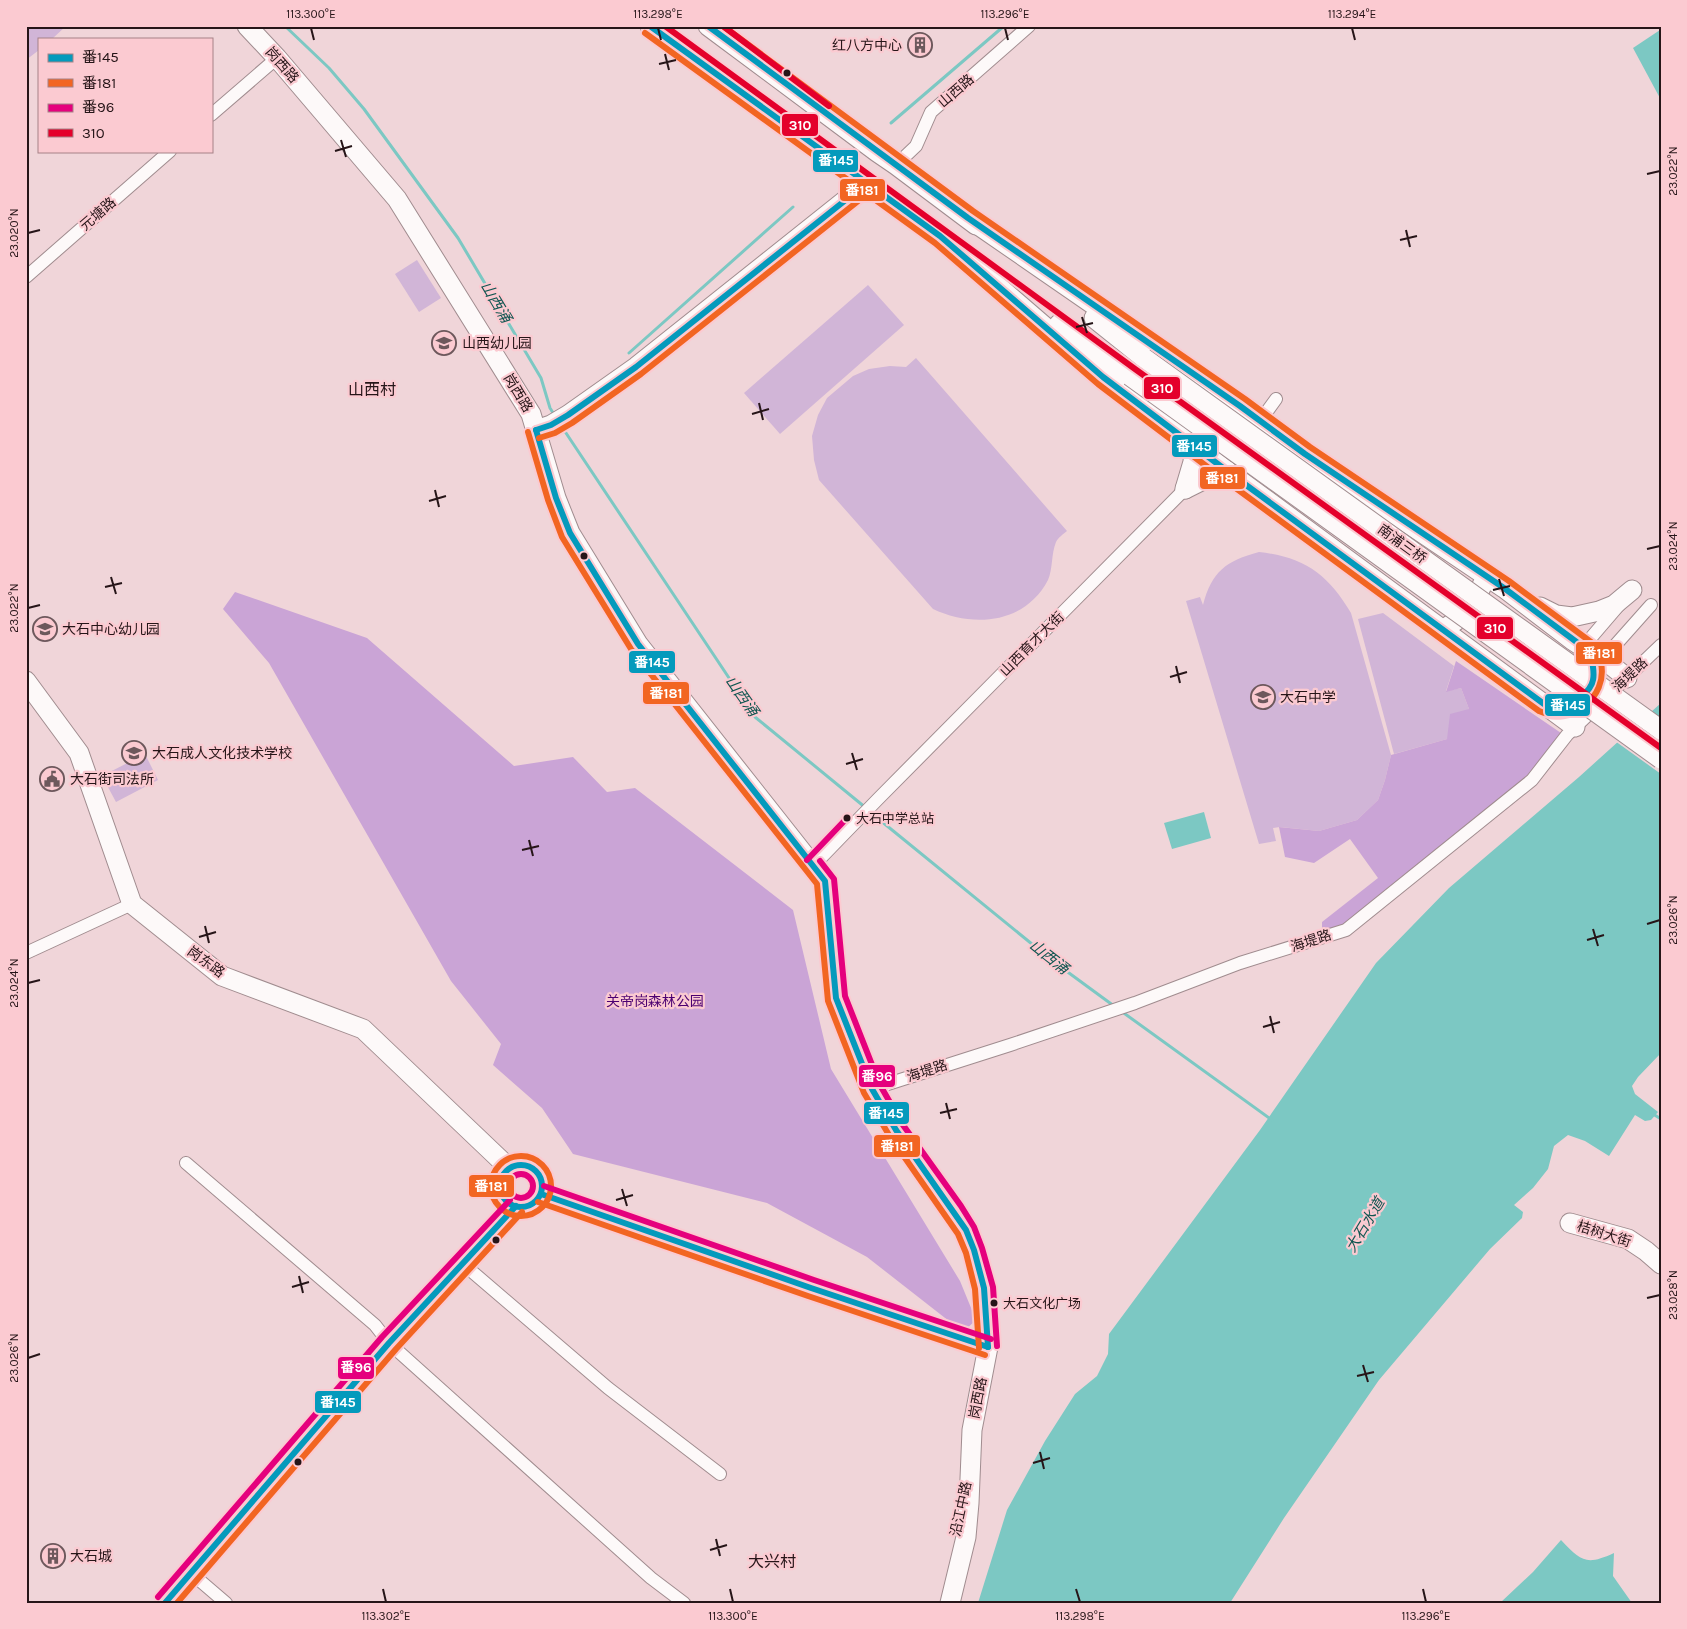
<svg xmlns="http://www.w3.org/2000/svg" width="1687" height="1629" viewBox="0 0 1687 1629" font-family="Karla,'Noto Sans SC',sans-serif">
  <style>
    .green { fill: #d1b5d7 }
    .forest { fill: #caa4d6 }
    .water { fill: #7cc8c3 }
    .pier { fill: #f0d5d9 }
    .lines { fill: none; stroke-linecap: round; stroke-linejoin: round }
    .stream { stroke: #7cc8c3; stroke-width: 3 }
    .street-casing { stroke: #a08c8f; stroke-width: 14 }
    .secondary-casing { stroke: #a08c8f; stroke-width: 21 }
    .street { stroke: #fdf9f9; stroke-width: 12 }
    .secondary { stroke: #fdf9f9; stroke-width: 19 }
    .secondary-bridge-casing { stroke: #a08c8f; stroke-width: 21; stroke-linecap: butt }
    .secondary-bridge { stroke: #fdf9f9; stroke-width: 19 }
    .bus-1-casing { stroke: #fbcad1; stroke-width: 10 }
    .bus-2-casing { stroke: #fbcad1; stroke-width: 10 }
    .bus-3-casing { stroke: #fbcad1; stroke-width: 10 }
    .bus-4-casing { stroke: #fbcad1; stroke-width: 10 }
    .bus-1 { stroke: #049abc; stroke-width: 6 }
    .bus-2 { stroke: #f26522; stroke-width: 6 }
    .bus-3 { stroke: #e5007d; stroke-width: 6 }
    .bus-4 { stroke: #e4002b; stroke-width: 6 }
    .ticks { fill: none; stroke: #261518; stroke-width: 2 }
    .bus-dot { fill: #261518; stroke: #fbcad1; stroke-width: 2 }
    .labels { text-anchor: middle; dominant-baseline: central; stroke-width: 4.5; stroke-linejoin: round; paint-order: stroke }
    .bus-label { font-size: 13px; fill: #261518; stroke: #fbcad1; text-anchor: start }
    .poi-label { font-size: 14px; fill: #261518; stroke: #fbcad1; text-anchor: start }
    .street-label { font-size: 14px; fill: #261518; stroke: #fbcad1 }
    .park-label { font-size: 14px; fill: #4b0071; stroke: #fbcad1 }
    .water-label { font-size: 15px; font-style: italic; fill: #105651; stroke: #fbcad1 }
    .quarter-label { font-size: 16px; fill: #261518; stroke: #fbcad1 }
    .line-badge { stroke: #fbcad1; stroke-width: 2 }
    .badge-label { font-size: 14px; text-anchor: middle; font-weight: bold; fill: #fff }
    .neatline { fill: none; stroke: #261518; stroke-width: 2 }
    .ticks-label { font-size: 12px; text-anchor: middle; fill: #261518 }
  </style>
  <rect width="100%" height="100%" fill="#f0d5d9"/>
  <!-- green -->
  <g class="green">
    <path d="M26,26H66L52,39H39V50L26,60Z"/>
    <path d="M417,260L441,298L419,312L395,274Z"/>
    <path d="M868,285L904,325L780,434L744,393Z"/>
    <path d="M916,358L1067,531C1063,534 1058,538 1056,542C1051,554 1053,569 1048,580C1025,624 973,628 933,609L819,480L814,460L812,436L818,415L827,398L853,376L869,369L890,366L906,367Z"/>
    <path d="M1259,552C1304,557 1328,574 1351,613L1391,755L1385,780L1378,800L1357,820L1319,831L1280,827L1273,828L1276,841L1259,844L1186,601L1200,597L1203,605C1212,571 1226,561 1259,552Z"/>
    <path d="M1383,613L1454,666L1446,691L1461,688L1469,709L1447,739L1394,754L1358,619Z"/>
    <path d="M145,754L158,780L116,802L102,776Z"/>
  </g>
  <!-- forest -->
  <g class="forest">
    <path d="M235,592L367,638L514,766L573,757L607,792L635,788L793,910L831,1069L960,1281L976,1320L963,1332L867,1257L767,1203L573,1154L542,1108L493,1065L501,1044L451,981L269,663L223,609Z"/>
    <path d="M1456,661L1561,733L1529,777L1343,926L1322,932V922L1378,878L1350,839L1314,863L1285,857L1279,827L1319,831L1357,820L1378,800L1385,780L1391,755L1447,739L1450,714L1469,709L1461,688L1446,692Z"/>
  </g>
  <!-- water -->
  <g class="water">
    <path d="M1660,30L1661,32V100L1633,48Z"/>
    <path d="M1661,703V1053L1638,1077L1632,1086L1635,1094L1658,1112L1651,1120L1645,1121L1635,1115L1609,1156L1585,1141L1568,1135L1554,1146L1548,1169L1533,1188L1514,1205L1523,1212L1522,1218L1490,1249L1379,1380L1284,1518L1230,1603H978L1007,1510L1045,1441L1075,1394L1097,1376L1108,1354L1109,1334L1260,1130L1376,963L1449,888L1579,777Z"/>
    <path d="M1204,812L1211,838L1172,849L1164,823Z"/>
    <path d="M1561,1540C1581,1561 1586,1566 1614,1553L1613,1576L1632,1603H1575L1570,1601L1557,1603H1500L1533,1572Z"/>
  </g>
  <!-- pier -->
  <path class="pier" d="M1648,711L1661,720V774L1615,741Z"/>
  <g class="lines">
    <!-- stream -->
    <g class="stream">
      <path d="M285,26L329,68L364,109L458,238L541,378L550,408L555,416"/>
      <path d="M891,123L1004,26"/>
      <path d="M629,353L793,207"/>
      <path d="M562,427L755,717L866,808"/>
      <path d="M870,812L1054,962L1114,1006"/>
      <path d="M1121,1011L1272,1120"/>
      <path d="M1653,1114L1661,1119"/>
    </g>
    <defs>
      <g id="street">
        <path d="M211,115L277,58"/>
        <path d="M896,165L916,146L931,112L1029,26"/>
        <path d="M26,277L170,151"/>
        <path d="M1260,421L1276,399"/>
        <path d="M1586,650L1589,640L1619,605"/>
        <path d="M1603,659L1651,605"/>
        <path d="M813,866L878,799L1185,489"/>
        <path d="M26,953L132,904"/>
        <path d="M872,1089L1010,1045L1135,1003L1240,963L1346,930L1532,780L1567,735L1661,645"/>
        <path d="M186,1163L375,1325L389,1343L651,1578L684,1603"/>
        <path d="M462,1263L608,1388L720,1474"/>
        <path d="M191,1573L226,1603"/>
      </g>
      <g id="secondary">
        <path d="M247,26L277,58L397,199L531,414L556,498L570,533L638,644L825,881L836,998L872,1089L896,1130L954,1211L966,1230L974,1250L984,1288L988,1347L972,1430L969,1503L966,1537L950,1603"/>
        <path d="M650,26L951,244"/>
        <path d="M708,26L877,152L896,165L976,225"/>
        <path d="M968,218L1188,370L1305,454L1504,588L1572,640L1612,666L1627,678"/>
        <path d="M940,236L1103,377L1227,471L1575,727"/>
        <path d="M1094,318L1144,358"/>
        <path d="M1059,324L1130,376"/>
        <path d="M536,430L551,425L568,415L636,367L867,183"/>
        <path d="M1185,489L1215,474L1227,471"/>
        <path d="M1185,489L1193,462L1194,444"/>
        <path d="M1540,607L1556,615L1572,617L1599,611L1614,605L1632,590"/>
        <path d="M1442,630C1463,618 1474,605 1483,583"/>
        <path d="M26,681L79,753L132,904L222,976L363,1029L509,1168"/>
        <path d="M1544,704C1549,705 1555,707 1560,707C1568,707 1589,692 1592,684C1596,674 1592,661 1590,652"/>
        <circle cx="521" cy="1186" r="21"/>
        <path d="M541,1194L811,1288L988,1347"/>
        <path d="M1570,1223L1628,1239L1646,1251L1661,1264"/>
        <path d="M165,1603L389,1343L516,1206"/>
      </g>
    </defs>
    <!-- street casing -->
    <use href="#street" class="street-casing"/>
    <!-- secondary casing -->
    <use href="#secondary" class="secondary-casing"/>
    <!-- street -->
    <use href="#street" class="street"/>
    <!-- secondary -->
    <use href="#secondary" class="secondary"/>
    <defs>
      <g id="secondary-bridge">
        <path d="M1144,358L1661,730"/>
        <path d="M1130,376L1661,759"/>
      </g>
    </defs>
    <!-- secondary-bridge casing -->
    <use href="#secondary-bridge" class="secondary-bridge-casing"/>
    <!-- secondary-bridge -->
    <use href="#secondary-bridge" class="secondary-bridge"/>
    <defs>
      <g id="bus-1">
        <path d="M650,26L940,236L1103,377L1227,471L1544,704C1549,705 1555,707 1560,707C1572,706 1591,692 1593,680C1595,671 1592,661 1590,652L1504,588L1305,454L1240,406L968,218L708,26"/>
        <path d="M536,430L556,498L570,533L638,644L825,881L836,998L872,1089L896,1130L966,1230L974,1250L984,1288L988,1347"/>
        <path d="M536,430L551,425L568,415L636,367L867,183"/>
        <circle cx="521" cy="1186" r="21"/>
        <path d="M541,1194L811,1288L988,1347"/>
        <path d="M165,1603L389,1343L516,1206"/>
      </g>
      <g id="bus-2">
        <path d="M645,33L935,243L1098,384L1222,478L1539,711C1571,725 1608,698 1601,663C1600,657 1599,650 1595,645L1509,581L1310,447L1245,399L973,211L723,26"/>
        <path d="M528,432L548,500L562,537L631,649L817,884L828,1001L864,1093L889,1135L958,1234L966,1253L975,1289L979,1348"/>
        <path d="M539,438L555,433L572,423L641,374L872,190"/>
        <circle cx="521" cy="1186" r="30"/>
        <path d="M538,1202L808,1296L985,1355"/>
        <path d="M177,1603L396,1349L522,1212"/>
      </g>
      <g id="bus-3">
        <path d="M807,860L848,817"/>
        <path d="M820,861L834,879L845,996L880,1085L903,1125L961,1206L974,1227L982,1248L993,1287L997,1346"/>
        <circle cx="521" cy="1186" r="12"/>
        <path d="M544,1186L814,1280L991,1339"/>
        <path d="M158,1597L382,1337L510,1200"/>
      </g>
      <g id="bus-4">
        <path d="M665,26L1135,369L1661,748"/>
        <path d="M723,26L829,106"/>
      </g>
    </defs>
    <!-- bus-1 casing -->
    <use href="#bus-1" class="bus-1-casing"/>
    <!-- bus-2 casing -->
    <use href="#bus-2" class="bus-2-casing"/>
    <!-- bus-3 casing -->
    <use href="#bus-3" class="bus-3-casing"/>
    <!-- bus-4 casing -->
    <use href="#bus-4" class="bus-4-casing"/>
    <!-- bus-1 -->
    <use href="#bus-1" class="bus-1"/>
    <!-- bus-2 -->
    <use href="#bus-2" class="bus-2"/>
    <!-- bus-3 -->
    <use href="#bus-3" class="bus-3"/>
    <!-- bus-4 -->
    <use href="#bus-4" class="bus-4"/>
  </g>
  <!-- ticks -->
  <path class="ticks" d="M311,28L314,40M658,28L661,40M1005,28L1008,40M1352,28L1355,40M665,54L669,70M659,64L676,60M341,140L346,157M335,151L352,146M1647,174L1660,171M1406,230L1410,247M28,233L40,230M1400,240L1417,236M1082,317L1087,333M1076,327L1093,323M759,403L763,420M752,414L769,409M435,490L439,507M429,501L446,496M1647,549L1660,546M111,577L116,594M1499,579L1504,596M105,587L122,583M1493,590L1510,586M28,608L40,605M1176,666L1180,683M1170,677L1187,672M852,753L857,770M846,764L863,759M529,840L533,856M522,850L539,846M1647,924L1660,920M205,926L209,943M1593,929L1598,946M199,937L216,932M1587,940L1604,935M28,983L40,980M1270,1016L1274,1033M1263,1027L1280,1022M946,1103L950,1119M940,1113L957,1109M622,1189L627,1206M616,1200L633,1195M299,1276L303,1293M292,1287L309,1282M1647,1298L1660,1295M28,1358L40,1354M1363,1365L1368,1382M1357,1376L1374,1372M1040,1452L1044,1469M1033,1463L1050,1458M716,1539L720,1556M710,1550L727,1545M383,1589L386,1602M730,1589L733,1602M1076,1589L1080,1602M1423,1589L1426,1602"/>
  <!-- icons -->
  <defs>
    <symbol id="building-ring" viewBox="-11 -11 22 22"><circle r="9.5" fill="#fbcad1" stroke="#6d585c" stroke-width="1.5"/><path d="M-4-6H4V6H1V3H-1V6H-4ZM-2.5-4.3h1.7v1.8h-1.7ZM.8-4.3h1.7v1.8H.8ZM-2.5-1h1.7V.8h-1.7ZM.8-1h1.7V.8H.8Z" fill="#6d585c"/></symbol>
    <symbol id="school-ring" viewBox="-11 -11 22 22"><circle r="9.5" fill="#fbcad1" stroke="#6d585c" stroke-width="1.5"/><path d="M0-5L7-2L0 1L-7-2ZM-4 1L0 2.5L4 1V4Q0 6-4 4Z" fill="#6d585c"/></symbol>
    <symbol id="civic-ring" viewBox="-11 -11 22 22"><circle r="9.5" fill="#fbcad1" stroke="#6d585c" stroke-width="1.5"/><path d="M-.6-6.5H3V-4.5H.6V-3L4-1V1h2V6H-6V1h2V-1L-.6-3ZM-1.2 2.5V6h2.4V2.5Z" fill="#6d585c"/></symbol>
  </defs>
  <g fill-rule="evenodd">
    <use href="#building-ring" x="906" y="31" width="28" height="28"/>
    <use href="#school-ring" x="430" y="329" width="28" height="28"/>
    <use href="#school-ring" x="31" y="615" width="28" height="28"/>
    <use href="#school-ring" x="1249" y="683" width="28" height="28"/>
    <use href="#school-ring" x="120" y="739" width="28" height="28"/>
    <use href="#civic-ring" x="38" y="765" width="28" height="28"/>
    <use href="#building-ring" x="39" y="1542" width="28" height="28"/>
  </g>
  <!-- markers -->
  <g class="bus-dot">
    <circle cx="787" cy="73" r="4.5"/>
    <circle cx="584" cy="556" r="4.5"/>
    <circle cx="847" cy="818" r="4.5"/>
    <circle cx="496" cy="1240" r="4.5"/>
    <circle cx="994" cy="1303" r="4.5"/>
    <circle cx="298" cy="1462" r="4.5"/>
  </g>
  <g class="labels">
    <!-- bus labels -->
    <g class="bus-label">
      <text x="856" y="818">大石中学总站</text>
      <text x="1003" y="1303">大石文化广场</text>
    </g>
    <!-- poi labels -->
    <g class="poi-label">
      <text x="902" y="45" text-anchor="end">红八方中心</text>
      <text x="462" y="343">山西幼儿园</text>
      <text x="62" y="629">大石中心幼儿园</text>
      <text x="1280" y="697">大石中学</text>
      <text x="152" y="753">大石成人文化技术学校</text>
      <text x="70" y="779">大石街司法所</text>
      <text x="70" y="1556">大石城</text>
    </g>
    <!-- street labels -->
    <g class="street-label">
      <text transform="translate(282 65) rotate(49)">岗西路</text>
      <text transform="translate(956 91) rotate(-41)">山西路</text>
      <text transform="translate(98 214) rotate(-41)">元塘路</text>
      <text transform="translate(518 393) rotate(59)">岗西路</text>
      <text transform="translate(1402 544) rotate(36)">南浦三桥</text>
      <text transform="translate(1032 644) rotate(-45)">山西育才大街</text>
      <text transform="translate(1630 675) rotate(-44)">海堤路</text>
      <text transform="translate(1311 941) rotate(-18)">海堤路</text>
      <text transform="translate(206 962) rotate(36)">岗东路</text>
      <text transform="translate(927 1071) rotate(-18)">海堤路</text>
      <text transform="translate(1604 1234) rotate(18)">桔树大街</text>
      <text transform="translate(978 1398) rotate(-79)">岗西路</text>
      <text transform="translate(961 1509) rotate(-78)">沿江中路</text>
    </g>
    <!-- park labels -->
    <g class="park-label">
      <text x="655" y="1001">关帝岗森林公园</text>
    </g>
    <!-- water labels -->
    <g class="water-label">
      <text transform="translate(496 302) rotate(59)">山西涌</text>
      <text transform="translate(742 696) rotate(55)">山西涌</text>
      <text transform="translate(1049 957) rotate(38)">山西涌</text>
      <text transform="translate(1365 1225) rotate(-59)">大石水道</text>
    </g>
    <!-- quarter labels -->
    <g class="quarter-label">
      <text x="372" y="389">山西村</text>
      <text x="772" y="1561">大兴村</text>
    </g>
  </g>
  <g class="line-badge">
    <rect x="781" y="113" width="38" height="24" rx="5" fill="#e4002b"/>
    <rect x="812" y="149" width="47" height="24" rx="5" fill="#049abc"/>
    <rect x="839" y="178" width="47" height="24" rx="5" fill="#f26522"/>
    <rect x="1143" y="376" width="38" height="24" rx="5" fill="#e4002b"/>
    <rect x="1171" y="434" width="47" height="24" rx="5" fill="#049abc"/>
    <rect x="1199" y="466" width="47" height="24" rx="5" fill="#f26522"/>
    <rect x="1476" y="616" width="38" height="24" rx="5" fill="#e4002b"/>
    <rect x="1575" y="641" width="48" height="24" rx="5" fill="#f26522"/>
    <rect x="628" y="650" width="48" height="24" rx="5" fill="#049abc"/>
    <rect x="642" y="681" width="48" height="24" rx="5" fill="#f26522"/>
    <rect x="1544" y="693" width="47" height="24" rx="5" fill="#049abc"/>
    <rect x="858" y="1064" width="38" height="24" rx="5" fill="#e5007d"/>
    <rect x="863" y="1101" width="47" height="24" rx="5" fill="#049abc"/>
    <rect x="873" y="1134" width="48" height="24" rx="5" fill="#f26522"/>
    <rect x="468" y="1174" width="47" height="24" rx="5" fill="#f26522"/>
    <rect x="337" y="1356" width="38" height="24" rx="5" fill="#e5007d"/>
    <rect x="314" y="1390" width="48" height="24" rx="5" fill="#049abc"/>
  </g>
  <g class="badge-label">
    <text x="800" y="130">310</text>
    <text x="836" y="165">番145</text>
    <text x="862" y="195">番181</text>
    <text x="1162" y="393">310</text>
    <text x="1194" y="451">番145</text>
    <text x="1222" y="483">番181</text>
    <text x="1495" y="633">310</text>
    <text x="1599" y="658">番181</text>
    <text x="652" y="667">番145</text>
    <text x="666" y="698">番181</text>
    <text x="1568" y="710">番145</text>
    <text x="877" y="1081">番96</text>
    <text x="886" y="1118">番145</text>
    <text x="897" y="1151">番181</text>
    <text x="491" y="1191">番181</text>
    <text x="356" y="1372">番96</text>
    <text x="338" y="1407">番145</text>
  </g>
  <!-- border -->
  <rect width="1687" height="1629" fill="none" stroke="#fbcad1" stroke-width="55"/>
  <!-- legend -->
  <rect x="38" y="38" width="175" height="115" fill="#fbcad1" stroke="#a68287"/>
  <rect x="48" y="54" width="25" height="8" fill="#049abc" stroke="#a68287"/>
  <text x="82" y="62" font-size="15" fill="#261518">番145</text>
  <rect x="48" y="79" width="25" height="8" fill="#f26522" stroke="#a68287"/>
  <text x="82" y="88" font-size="15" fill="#261518">番181</text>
  <rect x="48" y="104" width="25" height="8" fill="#e5007d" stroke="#a68287"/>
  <text x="82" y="112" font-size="15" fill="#261518">番96</text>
  <rect x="48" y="129" width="25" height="8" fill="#e4002b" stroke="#a68287"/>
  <text x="82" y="138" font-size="15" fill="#261518">310</text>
  <rect x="28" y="28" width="1632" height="1574" class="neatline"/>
  <g class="ticks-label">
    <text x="311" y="18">113.300°E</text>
    <text x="658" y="18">113.298°E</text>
    <text x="1005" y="18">113.296°E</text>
    <text x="1352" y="18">113.294°E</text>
    <text transform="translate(1673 171) rotate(-90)" y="4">23.022°N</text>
    <text transform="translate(14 233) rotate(-90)" y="4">23.020°N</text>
    <text transform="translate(1673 546) rotate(-90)" y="4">23.024°N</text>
    <text transform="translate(14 608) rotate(-90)" y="4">23.022°N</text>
    <text transform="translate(1673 920) rotate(-90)" y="4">23.026°N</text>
    <text transform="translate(14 983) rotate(-90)" y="4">23.024°N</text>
    <text transform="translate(1673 1295) rotate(-90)" y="4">23.028°N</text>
    <text transform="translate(14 1358) rotate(-90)" y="4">23.026°N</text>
    <text x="386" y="1620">113.302°E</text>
    <text x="733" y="1620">113.300°E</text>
    <text x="1080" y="1620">113.298°E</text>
    <text x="1426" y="1620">113.296°E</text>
  </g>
</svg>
